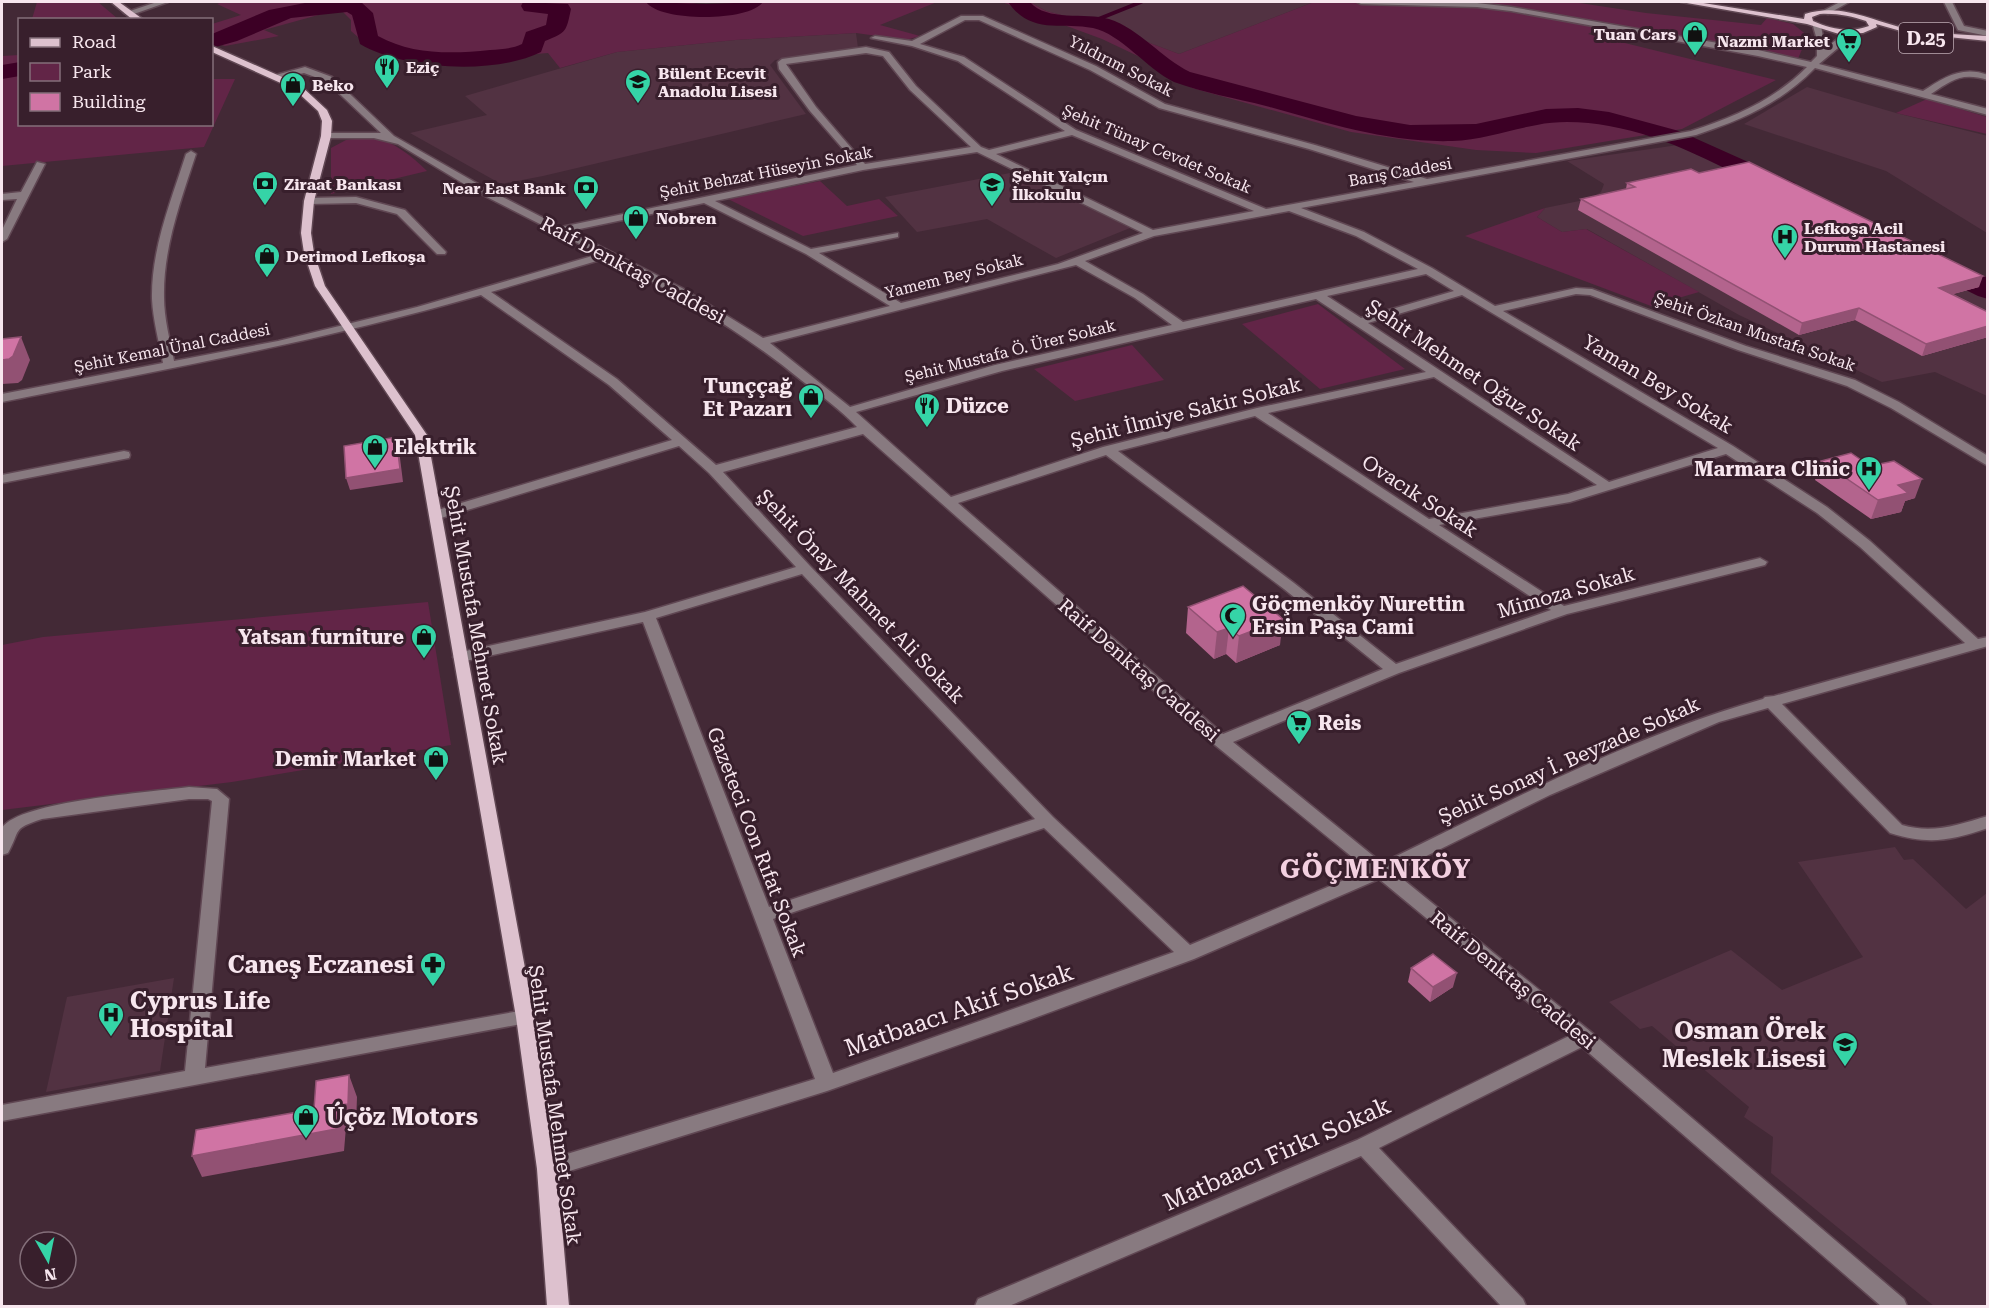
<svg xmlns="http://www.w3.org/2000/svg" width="1989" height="1308" viewBox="0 0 1989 1308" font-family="'Roboto Serif',serif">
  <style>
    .built { fill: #523242 }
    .green { fill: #622547 }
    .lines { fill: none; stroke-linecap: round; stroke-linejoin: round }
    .stream { stroke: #3c0025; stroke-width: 4 }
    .river { fill: #3c0025; fill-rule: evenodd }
    .minor-casing { stroke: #604753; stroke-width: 3 }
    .major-casing { stroke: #604753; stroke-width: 3 }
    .minor { fill: #887a80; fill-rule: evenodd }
    .major { fill: #ddc1ce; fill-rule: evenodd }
    .wall { fill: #b3648d }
    .shaded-wall { fill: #925173 }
    .building { fill: #d074a4; stroke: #925173; stroke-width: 1.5 }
    .labels { text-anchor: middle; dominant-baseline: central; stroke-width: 6; stroke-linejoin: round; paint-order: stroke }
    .far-poi-label { font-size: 16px; font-weight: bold; fill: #f7e6ee; stroke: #381f2c; text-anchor: start }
    .far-street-label { font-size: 16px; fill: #f7e6ee; stroke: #381f2c }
    .shield { fill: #381f2c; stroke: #beaab4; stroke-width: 1.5 }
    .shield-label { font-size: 18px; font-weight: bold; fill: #f7e6ee }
    .street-label { font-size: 20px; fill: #f7e6ee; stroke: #381f2c }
    .poi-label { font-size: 20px; font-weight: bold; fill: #f7e6ee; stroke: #381f2c; text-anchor: end }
    .near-poi-label { font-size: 24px; font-weight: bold; fill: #f7e6ee; stroke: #381f2c; text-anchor: end }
    .near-street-label { font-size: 24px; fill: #f7e6ee; stroke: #381f2c }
    .district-label { font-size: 26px; font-weight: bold; letter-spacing: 1.5px; fill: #f3d0e0; stroke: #381f2c }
  </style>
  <rect width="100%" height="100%" fill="#432936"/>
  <!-- built -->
  <g class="built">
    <path d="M1030,2H1314L1179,54L1142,40L1123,25L1077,19L1046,11Z"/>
    <path d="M856,33L858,48L775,60L770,65L806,114L543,176L501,184L410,133L487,115L465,96L617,52L735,40Z"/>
    <path d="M1807,87L1896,113L1988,136L1987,233L1886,171L1744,124Z"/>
    <path d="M1685,144L1987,288V396L1935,372L1882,382L1739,315L1587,229L1562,232L1537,217L1545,208L1589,199L1601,192L1604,184L1567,161Z"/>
    <path d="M1015,172L1130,228L1056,258L987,219L917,232L885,197Z"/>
    <path d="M1895,847L1904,860L1913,859L1966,909L1987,893V1306H1934L1771,1173L1773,1137L1744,1117L1749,1107L1652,1026L1640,1029L1609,1002L1731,950L1782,990L1863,957L1798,862Z"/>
    <path d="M174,978L160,1071L46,1092L67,997Z"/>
  </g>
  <!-- green -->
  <g class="green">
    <path d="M37,2H98L118,19H32Z"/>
    <path d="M223,2H685L708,6L741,2H937L880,25L920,36L906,40L856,33L735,40L617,52L560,68L548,53L435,62L375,48L366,44L351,31V20L340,9L264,30L279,36L225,46L212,42V24L241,15L217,4Z"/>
    <path d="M1002,2H1030L1046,11L1077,19L1123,25L1142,40L1179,54L1314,2H1573L1646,13L1761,25L1767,18L1793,24L1808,36L1796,63L1601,27L1588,34L1776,80L1682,129L1536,153L1476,150L1351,132L1192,88L1140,57L1102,39Z"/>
    <path d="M19,55L20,124H212V79H235L204,147L2,166V56Z"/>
    <path d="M1927,99L1987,117V134L1896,113Z"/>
    <path d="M372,137C393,141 412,156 427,171L331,194V148L346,140Z"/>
    <path d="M820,181L847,206L879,199L898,216L803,236L728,199Z"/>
    <path d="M1545,208L1537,217L1562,232L1586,229L1699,292L1651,306L1465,236Z"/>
    <path d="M1318,304L1405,369L1320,389L1242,324Z"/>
    <path d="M1132,345L1164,380L1075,401L1034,369Z"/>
    <path d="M428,602L451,745L232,782L2,810V645L43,637Z"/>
  </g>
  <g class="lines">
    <!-- stream -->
    <path class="stream" d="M1091,22L1141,2"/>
    <!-- river -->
    <g class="river">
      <path d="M310,2H361L373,13L378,36C412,55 452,54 490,50C501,49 512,49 522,44L526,32L546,25L548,14L524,11L521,6L523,2L568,4L571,9C566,32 567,32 545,41L541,52C495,75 404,70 360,44L352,15L347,12L291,18L237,41L212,48V34L269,10Z"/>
      <path d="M646,2L706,4L763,2C749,22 660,22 646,2Z"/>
      <path d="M1008,2H1030C1047,22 1085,12 1109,19C1140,29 1161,58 1190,72L1356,116L1410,125L1476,124L1546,109L1578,108L1609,112L1679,131L1795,183L1799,189L1795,195L1786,197L1777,195C1724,168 1668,136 1609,126C1586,122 1560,120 1537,125C1508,130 1482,140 1452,141C1388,143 1327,123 1266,106C1235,98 1204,93 1174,82C1147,69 1121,34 1093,28C1060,22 1031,35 1008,2Z"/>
      <path d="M20,62V76L2,79V65Z"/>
      <path d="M1929,252L1939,255L1988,278V299L1978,296L1919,267L1915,261L1919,255Z"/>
    </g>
    <defs>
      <g id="minor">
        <path d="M157,2H168L131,15L124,13Z"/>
        <path d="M1357,2L1477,3L1511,7L1758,50L1811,62L1817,56V40L1813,26L1817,24L1821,26L1825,48L1850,30L1857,32L1819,64L1923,91C1943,78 1962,65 1988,75V80C1962,72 1953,79 1931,94L1988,109V115L1815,68C1781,103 1742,120 1696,135L1301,208L1364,232L1432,268L1495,306L1576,288L1592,289L1746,346L1855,380L1899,402L1988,456V466L1891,408L1847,386L1738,350L1590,295L1576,294L1503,311L1733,446L1827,507L1870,541L1978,639L1988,637V646L1782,704L1902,825C1933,834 1957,825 1988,816V828C1949,841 1929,845 1890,833L1768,708L1719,722L1550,795L1394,872L1591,1032L1904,1299L1907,1306H1881L1582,1047L1379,1148L1523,1299L1526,1306H1501L1361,1156L1009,1306H975L978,1299L1357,1140L1569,1036L1379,879L1194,959L1018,1024L827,1091L547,1178L540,1175L537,1169L540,1163L547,1160L815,1079L643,622L461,662L453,657L461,652L645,612L796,567L709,473L679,446L441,518H431L429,515L431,512L672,440L609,385L481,295C322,341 163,370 2,402V394L163,363C159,342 153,320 152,299C151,249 171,201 186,154L191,151L196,154C181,200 163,248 164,297C164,319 170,340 174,361L278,341L417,307L599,254L479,193L398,144L374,138H323L321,136L326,133H381L326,81L304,73L276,79L272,76L305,67L332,77L394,136L487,189L561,227L857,165L810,111L779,69L778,62L782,59L866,47L889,52L916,86L981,147L989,150L1065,131L958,61L912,46L871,38L875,36L912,41L961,16H983L1096,66L1165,104L1315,145L1427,179L1691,131C1735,117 1774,100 1807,67L1758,56L1511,11L1477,7L1361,4ZM965,20H979L1090,70L1159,108L1309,149L1414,182L1266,209L1076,130L964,57L920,44ZM866,53L883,56L910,90L971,147L865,164L816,107L786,64ZM1072,135L1254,211L1153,230L996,154ZM977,152L1143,233L1058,264L901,303L819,253L898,237V233L811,249L715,201L863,170ZM704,203L806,254L890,306L763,338L682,288L570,231ZM1289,211L1356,236L1418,269L1183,322L1143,294L1085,261L1154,236ZM607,258C676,293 741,331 801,380C820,395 840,409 857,427L716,465L617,379L491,292ZM1076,265L1135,298L1172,325L995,365L850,407L770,343ZM1426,274L1454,291L1361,318L1327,296ZM1462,295L1718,448L1609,482L1368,323ZM1316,299L1426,372L1257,408L1103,447L951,497L856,412L1002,371ZM1434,377L1597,485L1568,494L1429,519L1268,413ZM1255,416L1551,610L1396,664L1294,583L1118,451ZM863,434L1215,745L1368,870L1190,945L1053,817L810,566L723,472ZM1726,454L1817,513L1860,547L1965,643L1774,696L1765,697L1763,699C1633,735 1504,804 1382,863L1233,742L1399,673L1567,614L1765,565L1767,562L1760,558L1564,606L1439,525L1570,502ZM1106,455L1284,589L1383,669L1223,734L958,503ZM802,574L1035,819L769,907L656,618ZM1044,828L1174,952L833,1073L773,919Z"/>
        <path d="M1840,2H1849L1828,14L1821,12Z"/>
        <path d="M1944,2H1952L1964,26L1988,31V36L1958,30Z"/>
        <path d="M37,162L45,164L7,239L2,242V230L17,199L2,200V194L21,192Z"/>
        <path d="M356,197L405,210L446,252L445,254H437L397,214L356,203L309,204L304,201L309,198Z"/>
        <path d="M124,451L129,452L130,455L129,458L2,483V475Z"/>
        <path d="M189,787L217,789L229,799L205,1068L525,1010L532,1012L534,1017L532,1022L2,1121V1105L185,1071L212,801L208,799H189L42,819C11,829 21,830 8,853L2,855V828C19,801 153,792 189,787Z"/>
      </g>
      <g id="major">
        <path d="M111,2H119L144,20H133Z"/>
        <path d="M1681,2H1697L1804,19L1805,14C1842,2 1873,22 1909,29C1935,33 1961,35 1988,36V41L1908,33L1876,24L1877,27L1863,33L1839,34L1807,24ZM1820,14C1837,13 1851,16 1866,21L1869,26C1851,33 1830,29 1813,21L1812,17Z"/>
        <path d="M212,46L300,85L327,110L332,121L331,136L314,201L311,233L314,253L325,286L427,435L534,1017L557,1169L569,1306H547L537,1169L516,1017L415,435L315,286L304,253L301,233L304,201L321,136L322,121L318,111L294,89L212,52Z"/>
      </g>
    </defs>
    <!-- minor casing -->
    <use href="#minor" class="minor-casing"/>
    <!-- major casing -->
    <use href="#major" class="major-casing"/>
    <!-- minor -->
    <use href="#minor" class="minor"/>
    <!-- major -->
    <use href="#major" class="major"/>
  </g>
  <!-- wall -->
  <g class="wall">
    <path d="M1699,173L1979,287L1953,294L1988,312V337L1922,356L1855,320L1799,335L1578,210L1581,199L1626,189L1627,183Z"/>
    <path d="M1821,461L1915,498L1905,501L1901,512L1871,519L1815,480Z"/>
    <path d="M1188,607L1280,645L1236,663L1226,654L1214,659L1186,633Z"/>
    <path d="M1411,968L1453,987L1430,1002L1408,982Z"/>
  </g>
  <!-- shaded-wall -->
  <g class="shaded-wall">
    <path d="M1983,276L1979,287L1935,299L1939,288Z"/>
    <path d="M1859,308L1855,320L1799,335L1802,323Z"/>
    <path d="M1988,326V337L1922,356L1926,344Z"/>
    <path d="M21,337L30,360L22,380L18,383L2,384V360Z"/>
    <path d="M396,437L399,450L403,482L350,490L346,478Z"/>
    <path d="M1922,479L1915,498L1905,501L1901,512L1871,519L1878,500L1898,485Z"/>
    <path d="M1283,619L1280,645L1236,663L1239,636Z"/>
    <path d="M1229,628L1226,654L1214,659L1217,632Z"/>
    <path d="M1457,973L1453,987L1430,1002L1433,987Z"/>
    <path d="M349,1075L357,1097L356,1125L346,1127L344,1151L202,1177L192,1156L338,1105Z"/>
  </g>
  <!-- building -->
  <g class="building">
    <path d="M1749,162L1983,276L1939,288L1988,312V326L1926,344L1859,308L1802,323L1581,199L1635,187L1627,183L1691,169L1699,173Z"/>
    <path d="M21,337L13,356L9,359L2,360V339Z"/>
    <path d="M396,437L400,469L346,478L344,446Z"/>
    <path d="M1851,453L1870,466L1894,461L1922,479L1898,485L1908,493L1878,500L1821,461Z"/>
    <path d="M1243,586L1283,619L1239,636L1229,628L1217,632L1188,607Z"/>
    <path d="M1433,954L1457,973L1433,987L1411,968Z"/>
    <path d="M349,1075L348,1104L338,1105L336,1129L192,1156L196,1130L314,1109L316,1081Z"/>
  </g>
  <!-- icons -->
  <defs>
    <symbol id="shop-pin" viewBox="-11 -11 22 30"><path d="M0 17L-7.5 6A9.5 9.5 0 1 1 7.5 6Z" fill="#35d4a7" stroke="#381f2c"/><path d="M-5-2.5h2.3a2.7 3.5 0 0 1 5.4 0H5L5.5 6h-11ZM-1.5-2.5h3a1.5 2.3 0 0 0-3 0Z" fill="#111"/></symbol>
    <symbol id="supermarket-pin" viewBox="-11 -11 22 30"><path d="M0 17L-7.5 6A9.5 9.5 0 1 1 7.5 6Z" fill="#35d4a7" stroke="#381f2c"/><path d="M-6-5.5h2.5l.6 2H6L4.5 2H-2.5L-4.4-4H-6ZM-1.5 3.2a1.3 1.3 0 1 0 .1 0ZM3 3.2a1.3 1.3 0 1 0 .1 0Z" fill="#111"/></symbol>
    <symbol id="restaurant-pin" viewBox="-11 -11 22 30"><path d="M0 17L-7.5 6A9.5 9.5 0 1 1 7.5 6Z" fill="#35d4a7" stroke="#381f2c"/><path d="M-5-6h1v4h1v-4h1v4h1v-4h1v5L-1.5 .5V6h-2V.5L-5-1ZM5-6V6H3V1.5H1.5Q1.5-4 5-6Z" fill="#111"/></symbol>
    <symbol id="school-pin" viewBox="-11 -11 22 30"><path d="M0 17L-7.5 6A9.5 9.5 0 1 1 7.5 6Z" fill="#35d4a7" stroke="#381f2c"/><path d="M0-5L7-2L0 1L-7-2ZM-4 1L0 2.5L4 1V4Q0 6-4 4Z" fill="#111"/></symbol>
    <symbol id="bank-pin" viewBox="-11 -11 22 30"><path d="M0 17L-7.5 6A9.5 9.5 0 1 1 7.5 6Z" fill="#35d4a7" stroke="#381f2c"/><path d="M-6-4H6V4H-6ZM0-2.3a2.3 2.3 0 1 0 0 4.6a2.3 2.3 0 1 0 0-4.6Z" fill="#111"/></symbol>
    <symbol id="hospital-pin" viewBox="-11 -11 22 30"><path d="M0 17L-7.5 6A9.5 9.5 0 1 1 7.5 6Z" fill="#35d4a7" stroke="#381f2c"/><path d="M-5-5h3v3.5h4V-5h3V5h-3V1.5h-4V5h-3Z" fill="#111"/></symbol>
    <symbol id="mosque-pin" viewBox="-11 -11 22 30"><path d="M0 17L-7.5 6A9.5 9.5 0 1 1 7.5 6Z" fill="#35d4a7" stroke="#381f2c"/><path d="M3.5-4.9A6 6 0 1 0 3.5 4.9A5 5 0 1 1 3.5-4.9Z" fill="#111"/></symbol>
    <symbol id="pharmacy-pin" viewBox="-11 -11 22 30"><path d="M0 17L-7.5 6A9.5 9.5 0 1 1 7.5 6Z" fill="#35d4a7" stroke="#381f2c"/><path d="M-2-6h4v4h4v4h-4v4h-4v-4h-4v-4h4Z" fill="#111"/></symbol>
  </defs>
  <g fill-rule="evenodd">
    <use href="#shop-pin" x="1680" y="19" width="30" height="40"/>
    <use href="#supermarket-pin" x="1834" y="26" width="30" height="40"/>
    <use href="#restaurant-pin" x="372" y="52" width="30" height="40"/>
    <use href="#school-pin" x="623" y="67" width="30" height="40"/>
    <use href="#shop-pin" x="278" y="70" width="30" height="40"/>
    <use href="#bank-pin" x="250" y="169" width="30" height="40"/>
    <use href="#school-pin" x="977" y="170" width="30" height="40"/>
    <use href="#bank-pin" x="571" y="173" width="30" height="40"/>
    <use href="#shop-pin" x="621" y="203" width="30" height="40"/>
    <use href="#hospital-pin" x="1770" y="222" width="30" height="40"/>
    <use href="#shop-pin" x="252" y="241" width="30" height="40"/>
    <use href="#shop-pin" x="796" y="382" width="30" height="40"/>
    <use href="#restaurant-pin" x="912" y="391" width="30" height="40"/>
    <use href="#shop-pin" x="360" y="432" width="30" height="40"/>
    <use href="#hospital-pin" x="1854" y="454" width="30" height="40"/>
    <use href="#mosque-pin" x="1218" y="601" width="30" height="40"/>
    <use href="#shop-pin" x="409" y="622" width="30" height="40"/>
    <use href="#supermarket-pin" x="1284" y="708" width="30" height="40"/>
    <use href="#shop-pin" x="421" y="744" width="30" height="40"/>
    <use href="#pharmacy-pin" x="418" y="950" width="30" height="40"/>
    <use href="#hospital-pin" x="96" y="1000" width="30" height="40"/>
    <use href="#school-pin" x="1830" y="1030" width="30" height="40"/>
    <use href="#shop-pin" x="291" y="1102" width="30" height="40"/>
  </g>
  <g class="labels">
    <!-- far-poi labels -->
    <g class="far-poi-label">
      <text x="1676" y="34" text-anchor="end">Tuan Cars</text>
      <text x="1830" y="41" text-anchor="end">Nazmi Market</text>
      <text x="406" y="67">Eziç</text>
      <text x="658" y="73">Bülent Ecevit<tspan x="658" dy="18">Anadolu Lisesi</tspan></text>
      <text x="312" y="85">Beko</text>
      <text x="1012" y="176">Şehit Yalçın<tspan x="1012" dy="18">İlkokulu</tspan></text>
      <text x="284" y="184">Ziraat Bankası</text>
      <text x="566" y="188" text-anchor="end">Near East Bank</text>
      <text x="656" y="218">Nobren</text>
      <text x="1804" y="228">Lefkoşa Acil<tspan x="1804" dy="18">Durum Hastanesi</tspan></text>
      <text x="286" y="256">Derimod Lefkoşa</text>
    </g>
    <!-- far-street labels -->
    <g class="far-street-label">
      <text transform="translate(1121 66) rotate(27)">Yıldırım Sokak</text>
      <text transform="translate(1157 149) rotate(23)">Şehit Tünay Cevdet Sokak</text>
      <text transform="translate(766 172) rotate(-11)">Şehit Behzat Hüseyin Sokak</text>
      <text transform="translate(1400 172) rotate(-10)">Barış Caddesi</text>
      <text transform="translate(954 276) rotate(-14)">Yamem Bey Sokak</text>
      <text transform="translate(1755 332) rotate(19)">Şehit Özkan Mustafa Sokak</text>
      <text transform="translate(172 348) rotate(-11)">Şehit Kemal Ünal Caddesi</text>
      <text transform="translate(1010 351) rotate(-14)">Şehit Mustafa Ö. Ürer Sokak</text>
    </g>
    <!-- shield labels -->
    <rect class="shield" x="1899" y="23" width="54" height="30" rx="4.5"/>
    <g class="shield-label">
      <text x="1926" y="38">D.25</text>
    </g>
    <!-- street labels -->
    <g class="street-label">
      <text transform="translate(633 270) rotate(28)">Raif Denktaş Caddesi</text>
      <text transform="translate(1474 375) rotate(34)">Şehit Mehmet Oğuz Sokak</text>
      <text transform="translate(1658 384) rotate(31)">Yaman Bey Sokak</text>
      <text transform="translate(1186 412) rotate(-14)">Şehit İlmiye Sakir Sokak</text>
      <text transform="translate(1420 496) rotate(33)">Ovacık Sokak</text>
      <text transform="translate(1566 592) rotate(-16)">Mimoza Sokak</text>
      <text transform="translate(861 596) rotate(46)">Şehit Önay Mahmet Ali Sokak</text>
      <text transform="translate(476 625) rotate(80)">Şehit Mustafa Mehmet Sokak</text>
      <text transform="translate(1139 670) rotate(41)">Raif Denktaş Caddesi</text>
      <text transform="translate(1569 760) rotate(-24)">Şehit Sonay İ. Beyzade Sokak</text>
      <text transform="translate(757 842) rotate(69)">Gazeteci Con Rıfat Sokak</text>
      <text transform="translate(1513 980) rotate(39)">Raif Denktaş Caddesi</text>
      <text transform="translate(555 1105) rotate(82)">Şehit Mustafa Mehmet Sokak</text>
    </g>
    <!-- poi labels -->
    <g class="poi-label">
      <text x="792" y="386">Tunççağ<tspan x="792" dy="23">Et Pazarı</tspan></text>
      <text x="946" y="406" text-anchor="start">Düzce</text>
      <text x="394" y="447" text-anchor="start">Elektrik</text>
      <text x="1850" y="469">Marmara Clinic</text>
      <text x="1252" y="604" text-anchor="start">Göçmenköy Nurettin<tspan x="1252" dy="23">Ersin Paşa Cami</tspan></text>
      <text x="404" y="637">Yatsan furniture</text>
      <text x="1318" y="723" text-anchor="start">Reis</text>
      <text x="416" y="759">Demir Market</text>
    </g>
    <!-- near-poi labels -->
    <g class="near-poi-label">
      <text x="414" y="965">Caneş Eczanesi</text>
      <text x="130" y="1001" text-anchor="start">Cyprus Life<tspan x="130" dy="28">Hospital</tspan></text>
      <text x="1826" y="1031">Osman Örek<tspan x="1826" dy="28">Meslek Lisesi</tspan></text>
      <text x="326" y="1117" text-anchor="start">Úçöz Motors</text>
    </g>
    <!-- near-street labels -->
    <g class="near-street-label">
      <text transform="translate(959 1010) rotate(-19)">Matbaacı Akif Sokak</text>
      <text transform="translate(1277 1154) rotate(-24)">Matbaacı Firkı Sokak</text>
    </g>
    <!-- district labels -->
    <g class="district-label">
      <text x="1376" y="869">GÖÇMENKÖY</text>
    </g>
  </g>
  <!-- border -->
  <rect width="1989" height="1308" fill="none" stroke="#f7e6ee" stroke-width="6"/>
  <!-- legend -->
  <rect x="18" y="18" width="195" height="108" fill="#381f2c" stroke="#846f7a" stroke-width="1.5"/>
  <rect x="30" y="38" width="30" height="9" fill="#ddc1ce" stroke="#846f7a" stroke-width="1.5"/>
  <text x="72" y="48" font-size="18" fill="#f7e6ee">Road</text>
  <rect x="30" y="63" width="30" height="18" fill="#622547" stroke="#846f7a" stroke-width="1.5"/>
  <text x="72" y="78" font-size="18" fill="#f7e6ee">Park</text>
  <rect x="30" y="93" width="30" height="18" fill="#d074a4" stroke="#846f7a" stroke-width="1.5"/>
  <text x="72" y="108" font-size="18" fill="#f7e6ee">Building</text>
  <!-- north arrow -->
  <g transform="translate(48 1260) rotate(171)"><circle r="28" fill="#381f2c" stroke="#846f7a" stroke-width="1.5"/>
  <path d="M0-4.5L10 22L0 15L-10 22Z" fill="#35d4a7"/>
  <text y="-9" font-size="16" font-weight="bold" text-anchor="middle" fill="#f7e6ee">N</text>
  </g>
</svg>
